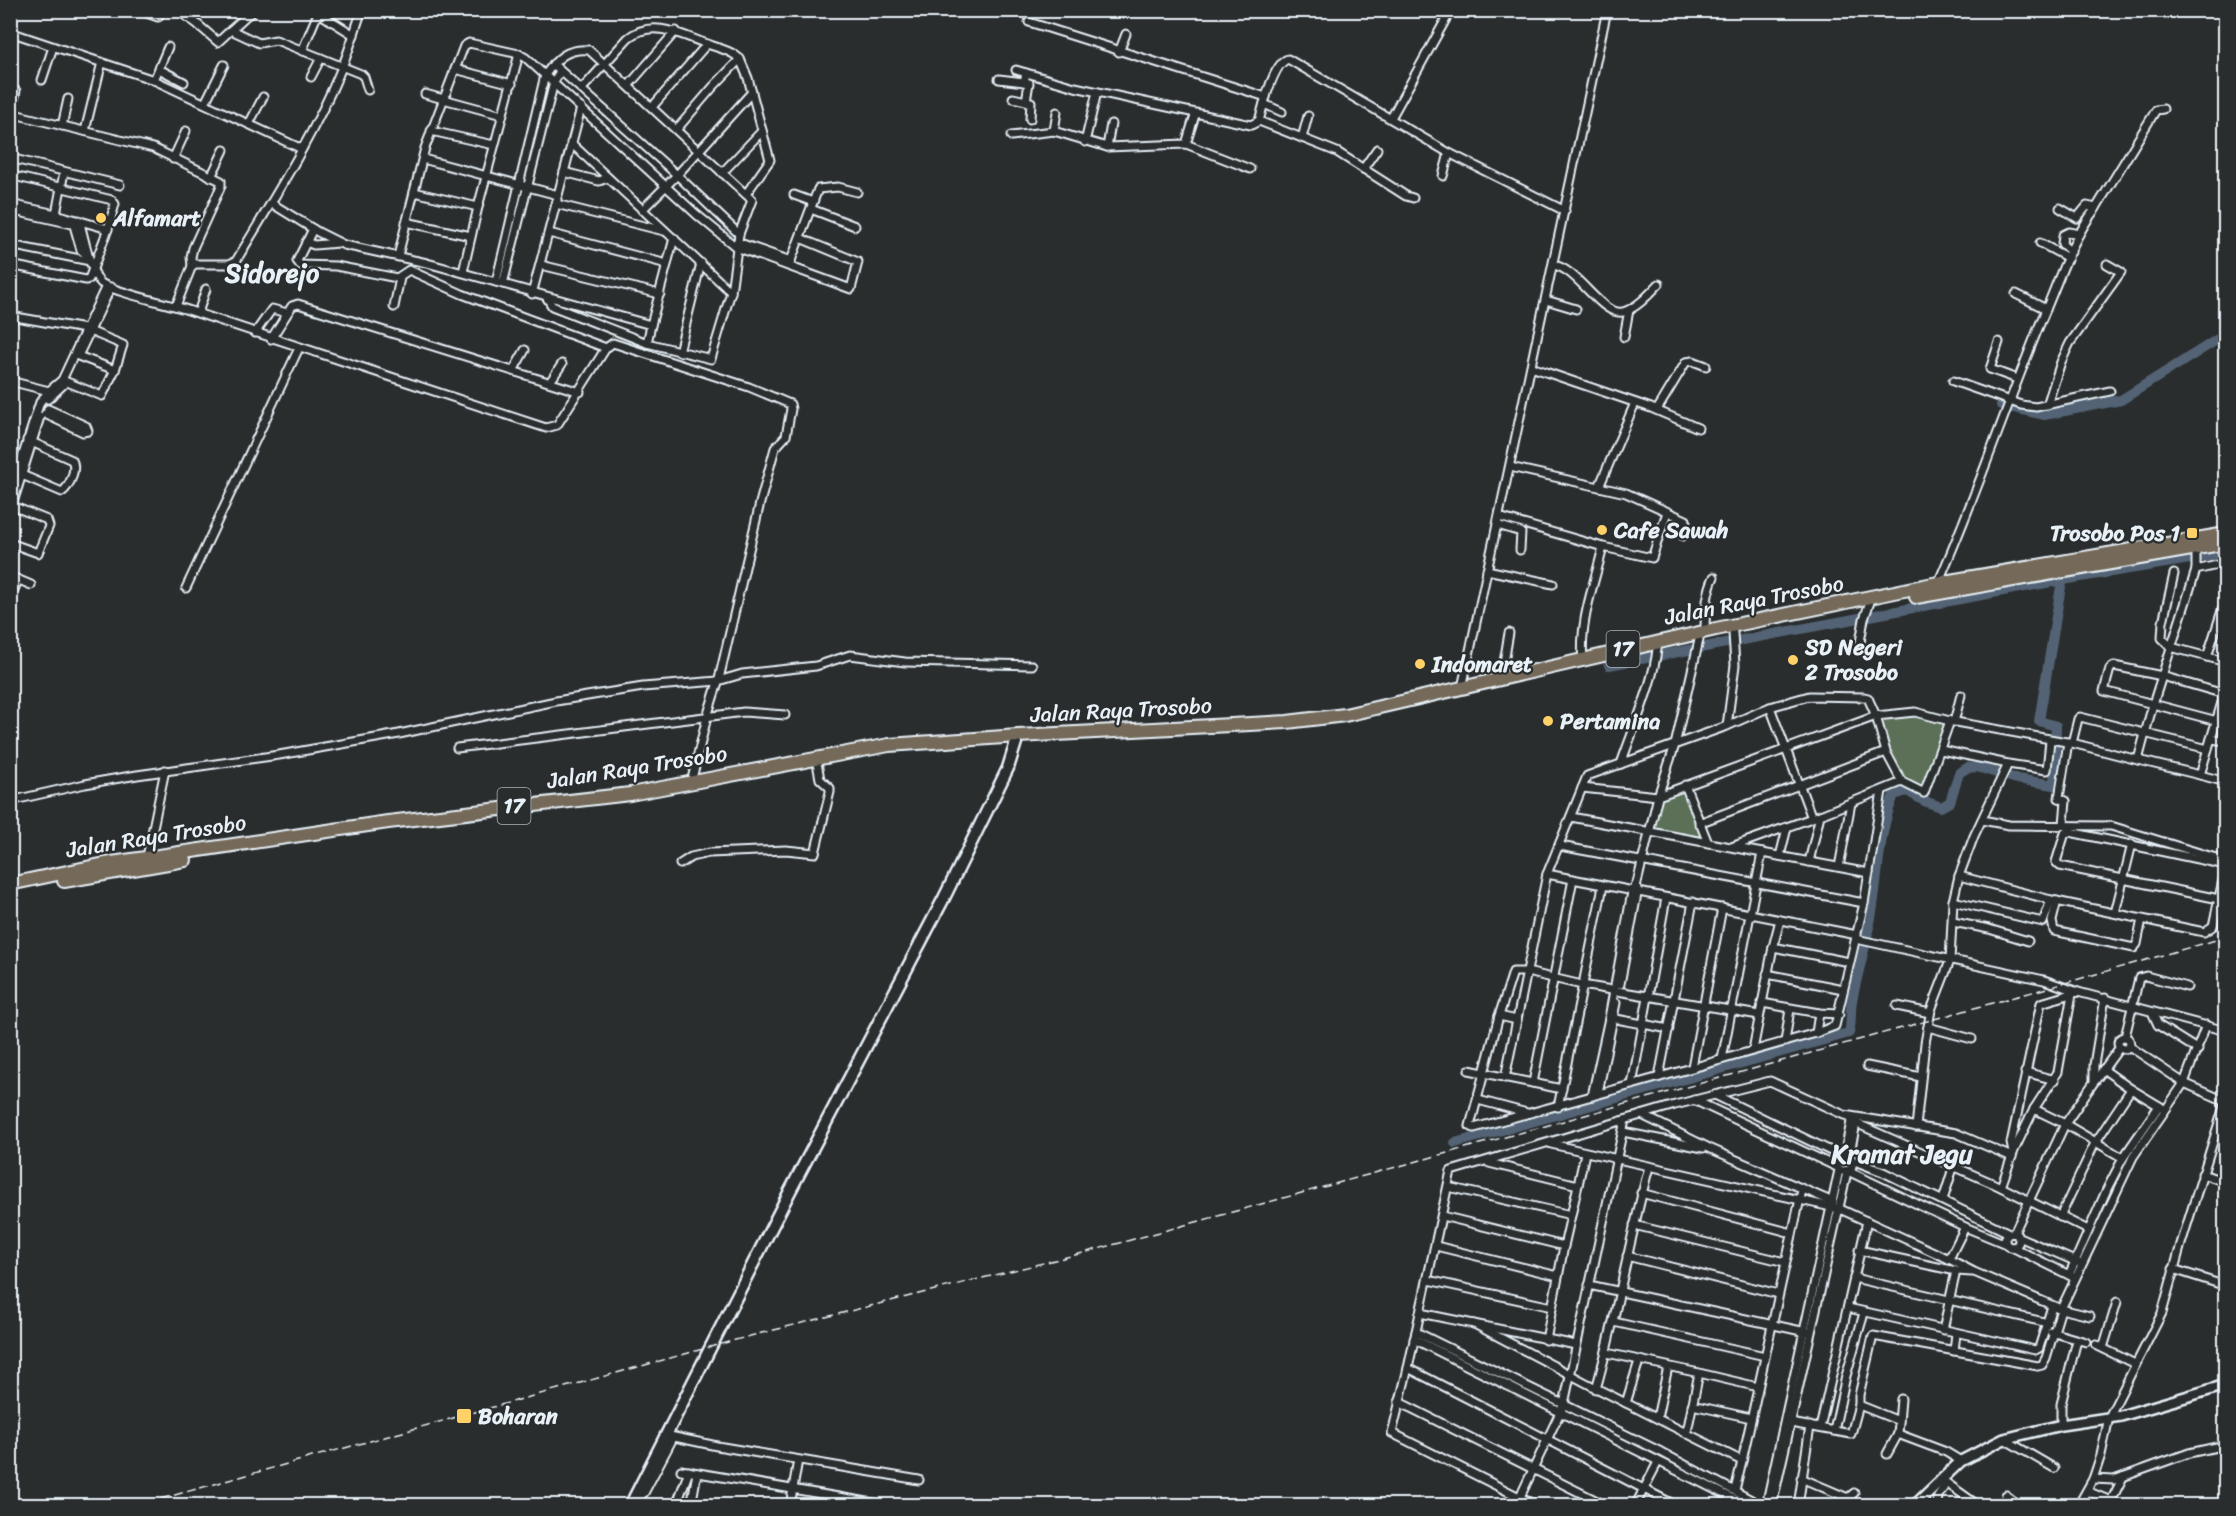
<svg xmlns="http://www.w3.org/2000/svg" width="2236" height="1516" viewBox="0 0 2236 1516" font-family="Sriracha,sans-serif">
  <style>
    .green { fill: #5c6f59; stroke: #a2b0a8; stroke-width: 1.5 }
    .lines { fill: none; stroke-linecap: round; stroke-linejoin: round }
    .river { stroke: #526475; stroke-width: 10 }
    .minor-casing { stroke: #e8f1f8; stroke-width: 11 }
    .tertiary-casing { stroke: #e8f1f8; stroke-width: 14 }
    .secondary-casing { stroke: #e8f1f8; stroke-width: 15 }
    .trunk-casing { stroke: #e8f1f8; stroke-width: 16 }
    .minor { stroke: #2a2d2e; stroke-width: 7 }
    .tertiary { stroke: #2a2d2e; stroke-width: 9 }
    .secondary { stroke: #2a2d2e; stroke-width: 10 }
    .trunk { stroke: #746a5a; stroke-width: 12 }
    .rail { stroke: #e8f1f8; stroke-width: 1.5; stroke-dasharray: 9 4.5; stroke-linecap: butt }
    .poi-dot { fill: #ffd166; stroke: #2a2d2e; stroke-width: 2 }
    .labels { text-anchor: middle; dominant-baseline: central; stroke-width: 4.5; stroke-linejoin: round; paint-order: stroke }
    .shield { fill: #2a2d2e; stroke: #afb6bb; stroke-width: 1.5 }
    .shield-label { font-size: 21px; font-weight: bold; fill: #e8f1f8 }
    .poi-label { font-size: 22px; font-weight: bold; fill: #e8f1f8; stroke: #2a2d2e; text-anchor: start }
    .street-label { font-size: 22px; fill: #e8f1f8; stroke: #2a2d2e }
    .quarter-label { font-size: 26px; font-weight: bold; fill: #e8f1f8; stroke: #2a2d2e }
  </style>
  <rect width="100%" height="100%" fill="#2a2d2e"/>
  <filter id="ink" filterUnits="userSpaceOnUse"><feTurbulence type="fractalNoise" baseFrequency=".0167" numOctaves="2"/><feDisplacementMap in="SourceGraphic" scale="12" xChannelSelector="R" yChannelSelector="G"/><feConvolveMatrix kernelMatrix="1 2 1 2 8 2 1 2 1" color-interpolation-filters="sRGB"/></filter>
  <g filter="url(#ink)">
    <!-- green -->
    <g class="green">
      <path d="M1922,714L1949,721L1924,793L1902,781L1878,717Z"/>
      <path d="M1685,785L1708,843L1650,832L1658,796Z"/>
    </g>
    <g class="lines">
      <!-- river -->
      <g class="river">
        <path d="M2001,405L2044,415L2121,400L2226,334"/>
        <path d="M1609,665L2062,580L2226,553"/>
        <path d="M1455,1143L1849,1033C1852,1022 1850,1012 1852,1001C1858,969 1869,937 1873,905C1879,868 1879,831 1894,795L1907,791L1924,801L1941,807L1950,802L1959,773L1967,768L1977,767L2017,779L2054,785L2056,726L2039,721L2062,580"/>
      </g>
      <defs>
        <g id="minor">
          <path d="M138,10L158,17L162,10"/>
          <path d="M177,10L196,23L218,42L246,16L255,10"/>
          <path d="M314,10L354,35"/>
          <path d="M1029,22L1266,97"/>
          <path d="M10,25L14,10"/>
          <path d="M231,30L259,43L276,40L361,74L364,77L368,90"/>
          <path d="M10,32L154,80L302,149"/>
          <path d="M302,51L318,13"/>
          <path d="M1119,52L1126,34"/>
          <path d="M740,59L748,78L770,160L746,194"/>
          <path d="M553,64L677,175L752,92"/>
          <path d="M159,69L184,82"/>
          <path d="M455,69L512,84"/>
          <path d="M1016,70L1075,87L1251,125L1259,121C1263,107 1273,63 1288,59L1449,153L1565,211"/>
          <path d="M311,77L321,58"/>
          <path d="M999,79L1024,82L1026,73"/>
          <path d="M42,80L53,47"/>
          <path d="M154,80L168,47"/>
          <path d="M1024,82L1029,83L1026,101"/>
          <path d="M629,85L676,31"/>
          <path d="M582,89L628,38C652,19 680,34 704,43C715,47 726,49 735,55L740,59L713,87L677,129"/>
          <path d="M425,94L502,115"/>
          <path d="M1013,98L1031,102L1030,119"/>
          <path d="M205,103L224,65"/>
          <path d="M1264,104L1282,112"/>
          <path d="M653,106L707,44"/>
          <path d="M10,113L153,148L221,181V186L193,248L191,257L192,266"/>
          <path d="M11,113L16,91"/>
          <path d="M1391,118L1451,10"/>
          <path d="M1259,121L1337,152L1406,196L1413,198"/>
          <path d="M249,124L263,97"/>
          <path d="M62,126L68,99"/>
          <path d="M85,131L102,62"/>
          <path d="M431,131L494,145"/>
          <path d="M1054,131L1057,112"/>
          <path d="M1011,136L1054,131L1107,147L1186,144L1195,115"/>
          <path d="M1302,138L1308,116"/>
          <path d="M1085,142L1097,92"/>
          <path d="M571,143L731,292"/>
          <path d="M1186,144L1250,169"/>
          <path d="M1107,147L1111,124"/>
          <path d="M10,158L120,185"/>
          <path d="M173,159L186,131"/>
          <path d="M423,159L558,195L581,108"/>
          <path d="M1363,169L1377,149"/>
          <path d="M564,172L599,181L608,178"/>
          <path d="M722,173L762,131"/>
          <path d="M10,175L112,200L115,204L108,229L89,279L86,280L10,265"/>
          <path d="M1443,176L1449,153"/>
          <path d="M211,177L224,150"/>
          <path d="M414,192L478,207"/>
          <path d="M794,195L813,202"/>
          <path d="M271,203L318,232L344,245L427,263L651,325L674,238"/>
          <path d="M10,204L56,214L108,229"/>
          <path d="M556,204L664,231"/>
          <path d="M2060,208L2077,218L2087,206L2096,208"/>
          <path d="M811,209L855,226"/>
          <path d="M10,210L81,226"/>
          <path d="M56,214L64,172"/>
          <path d="M79,220C84,236 90,273 101,283C113,292 170,304 188,310C307,349 427,389 546,428L557,425L606,348L613,343L749,387L790,404L791,409L786,436L775,448L760,503L719,679L707,717L691,783"/>
          <path d="M73,222L81,250L87,255"/>
          <path d="M406,222L471,236"/>
          <path d="M313,229L297,261L300,265L336,266L397,278L409,270L462,294L606,348"/>
          <path d="M549,233L667,264"/>
          <path d="M306,242L314,245L339,243"/>
          <path d="M737,242L791,261"/>
          <path d="M2040,243L2068,258"/>
          <path d="M10,245L90,261"/>
          <path d="M2071,252L2062,244L2063,235L2069,232L2079,234"/>
          <path d="M398,256L425,148L464,46L469,43L519,54L526,58L696,214L736,247L851,289L858,262L800,238"/>
          <path d="M541,265L660,294"/>
          <path d="M1553,265C1579,268 1603,321 1626,311C1639,306 1649,294 1659,284"/>
          <path d="M789,266L818,189L838,187L857,192"/>
          <path d="M463,272L478,207L519,54"/>
          <path d="M496,282L545,75C557,58 567,48 589,50L752,200L739,234L677,175L642,210"/>
          <path d="M503,284L554,82L560,71"/>
          <path d="M111,287L78,356L115,370"/>
          <path d="M532,294L557,200"/>
          <path d="M2016,294L2046,309"/>
          <path d="M547,298L552,306L647,343L711,359L731,292L739,234"/>
          <path d="M1546,300L1576,309"/>
          <path d="M176,306L192,266L195,264H229L236,261C274,198 314,135 342,67C350,49 355,29 362,10"/>
          <path d="M394,307L400,278"/>
          <path d="M198,313L206,289"/>
          <path d="M10,316L85,329L123,345L115,370L102,396L62,380"/>
          <path d="M255,333L272,309L287,313"/>
          <path d="M1624,337L1629,310"/>
          <path d="M271,339L292,306L298,304L580,392"/>
          <path d="M1999,342L1990,369L2017,379"/>
          <path d="M647,343L651,325"/>
          <path d="M679,352L701,263"/>
          <path d="M1531,367L1651,408L1698,428"/>
          <path d="M513,371L525,350"/>
          <path d="M10,381L49,391L40,402L10,495"/>
          <path d="M1953,381L2021,405L2036,407L2110,391"/>
          <path d="M550,382L562,364"/>
          <path d="M49,391L62,380L106,286"/>
          <path d="M48,399L63,385"/>
          <path d="M2047,405L2061,362L2070,343L2121,272L2107,264"/>
          <path d="M1657,410L1686,362L1693,361L1706,366"/>
          <path d="M45,414L83,432L88,431L86,426L48,409"/>
          <path d="M1510,467L1626,493L1686,520L1683,536"/>
          <path d="M22,475L62,492C70,486 77,469 72,460L27,440"/>
          <path d="M1599,487L1635,403"/>
          <path d="M10,505L47,520L49,526L38,553L10,543"/>
          <path d="M10,512L40,417"/>
          <path d="M1499,517L1603,547L1652,558L1667,512"/>
          <path d="M1497,525L1521,532L1520,550"/>
          <path d="M1487,570L1553,584"/>
          <path d="M2196,570L2226,563"/>
          <path d="M2174,574L2163,622L2162,638L2171,647L2226,662"/>
          <path d="M10,576L31,585"/>
          <path d="M1938,583C1976,497 2006,406 2042,319C2058,282 2071,240 2096,208L2156,110L2163,109"/>
          <path d="M186,588L299,348"/>
          <path d="M10,600L18,580"/>
          <path d="M1705,631C1705,613 1706,593 1714,577"/>
          <path d="M1859,648L1864,619L1871,599"/>
          <path d="M2207,657L2226,598"/>
          <path d="M1583,662C1579,621 1594,586 1603,547"/>
          <path d="M1501,680L1509,633"/>
          <path d="M1462,688L1607,10"/>
          <path d="M1770,707L1812,818"/>
          <path d="M2217,721L2104,691L2110,669L2114,666L2162,676L2224,694"/>
          <path d="M1954,722L1961,695"/>
          <path d="M1727,726L1735,665L1733,633"/>
          <path d="M2211,739L2226,741"/>
          <path d="M2072,743L2078,719L2080,717L2208,749"/>
          <path d="M457,748L744,712L785,715"/>
          <path d="M1941,750L2008,764L2047,770L2050,740"/>
          <path d="M2138,760L2200,775L2226,689"/>
          <path d="M1621,764C1632,731 1654,682 1657,649"/>
          <path d="M2200,775L2226,782"/>
          <path d="M1685,785L1708,843"/>
          <path d="M1582,788L1658,796L1876,716L1915,712L1950,721L2072,743L2138,760L2153,704L2196,570V548"/>
          <path d="M10,801L85,784L137,775L279,755L399,734L556,701L643,687L718,681L742,674L816,666L850,655L905,662L1032,665"/>
          <path d="M1571,817L1869,873"/>
          <path d="M1982,820L2009,825L2111,826L2216,858L2224,862"/>
          <path d="M1699,823L1886,752"/>
          <path d="M2064,824L2066,801L2059,798L2068,742"/>
          <path d="M1560,846L1864,903"/>
          <path d="M1734,846L1820,815L1902,782"/>
          <path d="M1780,856L1787,828"/>
          <path d="M147,857L165,770"/>
          <path d="M1809,862L1820,815"/>
          <path d="M680,864L691,857L709,853L786,850L815,853L830,792V788L820,779L817,763"/>
          <path d="M1839,867L1851,803"/>
          <path d="M1547,874L1857,935"/>
          <path d="M1959,876L2051,900L2204,932L2213,926L2226,866"/>
          <path d="M2219,899L2060,866L2056,862L2065,833L2070,832L2226,865"/>
          <path d="M1953,901L2043,922L2051,900"/>
          <path d="M2057,901L2052,921L2054,931L2134,948L2137,944L2142,919"/>
          <path d="M2115,913L2132,844"/>
          <path d="M1953,922L1989,929L2028,941"/>
          <path d="M1856,939L2044,980L2078,992"/>
          <path d="M1773,947L1849,962"/>
          <path d="M1767,974L1843,989"/>
          <path d="M1620,984L1638,889"/>
          <path d="M1762,1003L1819,1013L1839,1014"/>
          <path d="M1897,1006L1930,1013"/>
          <path d="M2152,1012L2158,1025L2198,1050"/>
          <path d="M1759,1015L1582,985L1527,972H1513L1499,1016L1470,1126L1474,1128C1588,1098 1702,1065 1816,1033L1835,1026L1864,903L1882,791"/>
          <path d="M1499,1016L1517,1020"/>
          <path d="M1611,1018L1669,1029"/>
          <path d="M1928,1027L1972,1039"/>
          <path d="M1816,1033L1819,1013"/>
          <path d="M2125,1037L2139,978L2146,976L2187,987"/>
          <circle cx="2124" cy="1043" r="6"/>
          <path d="M1785,1042L1790,1009"/>
          <path d="M2129,1046L2184,1083L2225,1101"/>
          <path d="M1753,1050L1773,947L1780,920"/>
          <path d="M1722,1059L1762,853"/>
          <path d="M1867,1066L1921,1077"/>
          <path d="M1692,1067L1722,908"/>
          <path d="M2103,1069L2131,1089L2161,1107"/>
          <path d="M1469,1070L1562,1089"/>
          <path d="M2025,1072L2055,1080"/>
          <path d="M1659,1077L1693,902"/>
          <path d="M1505,1078L1547,874L1587,776L1727,726L1770,707L1809,696L1864,697L1868,698L1876,716L1886,752L1902,782L1924,793L1950,721"/>
          <path d="M2095,1081L2120,1047"/>
          <path d="M1533,1083L1573,879"/>
          <path d="M1632,1085L1666,898"/>
          <path d="M1598,1093L1616,1003"/>
          <path d="M1715,1095L1841,1156"/>
          <path d="M1592,1096L1609,1018L1632,892L1637,883L1658,796L1675,745L1699,640"/>
          <path d="M1478,1100L1527,1113"/>
          <path d="M1694,1100L1837,1167L1841,1171L1851,1170L1853,1162L1849,1157L1843,1156L1837,1161V1167"/>
          <path d="M1558,1107L1603,886"/>
          <path d="M2034,1109L2065,1124L2123,1158"/>
          <path d="M1642,1115L1709,1148L1833,1202"/>
          <path d="M1851,1121L2001,1187L2088,1230"/>
          <path d="M1916,1127L1925,1043L1931,1010L1950,961L1953,901L1959,876L1974,836L2008,764"/>
          <path d="M1623,1132L1703,1148"/>
          <path d="M1551,1144L1840,1209L1949,1259L1974,1272L2061,1309L2046,1358L2042,1365L2038,1366L1873,1336L1859,1395V1405L1899,1421"/>
          <path d="M2013,1153L2011,1143L2041,1003L2078,992L2226,1031"/>
          <path d="M1844,1156L1852,1117"/>
          <path d="M1849,1157L1857,1119"/>
          <path d="M1852,1160L1883,1172L2009,1233"/>
          <path d="M1489,1163L1578,1185L1564,1246L1546,1340"/>
          <path d="M1848,1171L1965,1227L2006,1244"/>
          <path d="M2202,1174L2226,1182"/>
          <path d="M1578,1185L1585,1153"/>
          <path d="M1448,1187L1571,1215"/>
          <path d="M2001,1187L2013,1153L2034,1109L2058,1072L2072,994"/>
          <path d="M1641,1193L1792,1233"/>
          <path d="M1943,1200L1953,1168"/>
          <path d="M1442,1216L1564,1246"/>
          <path d="M2060,1217L2095,1143L2131,1089"/>
          <path d="M1634,1225L1785,1262"/>
          <circle cx="2012" cy="1240" r="7"/>
          <path d="M2014,1233L2065,1124L2094,1082V1065L2105,998"/>
          <path d="M2019,1237L2077,1262"/>
          <path d="M1436,1246L1558,1276"/>
          <path d="M2012,1247L2071,1276"/>
          <path d="M1859,1250L1956,1271L1972,1272"/>
          <path d="M1627,1256L1778,1294"/>
          <path d="M1949,1259L1965,1227"/>
          <path d="M2173,1269L2226,1286"/>
          <path d="M2069,1275L2107,1189L2123,1158L2159,1106"/>
          <path d="M1854,1278L2048,1323"/>
          <path d="M1428,1280L1552,1307"/>
          <path d="M1589,1285L1806,1332"/>
          <path d="M1848,1308L2035,1350L2039,1348L2052,1306"/>
          <path d="M1420,1313L1576,1345"/>
          <path d="M2090,1316L2061,1309L2133,1157L2184,1083L2206,1025"/>
          <path d="M1614,1322L1765,1356"/>
          <path d="M1474,1324L1594,1387L1742,1461L1735,1490"/>
          <path d="M1943,1330L1956,1271"/>
          <path d="M1416,1332L1661,1452L1763,1506"/>
          <path d="M2051,1332L2086,1342"/>
          <path d="M1414,1339L1748,1506"/>
          <path d="M2096,1345L2135,1364"/>
          <path d="M2103,1348L2117,1302"/>
          <path d="M1954,1351L1956,1333"/>
          <path d="M1607,1353L1699,1373L1687,1432"/>
          <path d="M1408,1368L1677,1506"/>
          <path d="M1699,1373L1758,1387"/>
          <path d="M1596,1389C1617,1315 1629,1240 1649,1167"/>
          <path d="M1901,1399L1898,1434L1946,1452L1961,1461"/>
          <path d="M1399,1402L1607,1506"/>
          <path d="M1626,1403L1639,1361"/>
          <path d="M1692,1405L1751,1418"/>
          <path d="M1657,1418L1668,1367"/>
          <path d="M1791,1423L1851,1434L1859,1405"/>
          <path d="M2061,1425V1404L2077,1340"/>
          <path d="M1820,1428L1867,1221"/>
          <path d="M1834,1431L1846,1376L1864,1313"/>
          <path d="M665,1435L717,1446L919,1480"/>
          <path d="M2004,1439L2054,1468"/>
          <path d="M1887,1454L1898,1434"/>
          <path d="M1742,1461L1802,1190"/>
          <path d="M681,1470L891,1506"/>
          <path d="M1801,1478L1848,1498L1854,1493"/>
          <path d="M1941,1479L1979,1506"/>
          <path d="M2093,1479L2114,1480L2189,1453L2226,1445"/>
          <path d="M2087,1491L2111,1501L2108,1506"/>
          <path d="M2006,1495L2020,1506"/>
          <path d="M1520,1497L1564,1404L1625,1120"/>
          <path d="M634,1501L644,1493L673,1438"/>
          <path d="M2111,1501L2123,1477"/>
          <path d="M692,1502L713,1506"/>
          <path d="M676,1506L689,1471"/>
          <path d="M691,1506L697,1473"/>
          <path d="M790,1506L798,1460"/>
          <path d="M1537,1506L1392,1433L1408,1368L1451,1171L1675,1105L1770,1081L1844,1115L1956,1133L2012,1157"/>
          <path d="M1635,1506L1658,1462"/>
          <path d="M1766,1506L1839,1170"/>
          <path d="M1772,1506L1847,1172"/>
          <path d="M1798,1506L1810,1426"/>
          <path d="M1937,1506L1938,1496L1946,1484"/>
          <path d="M2078,1506L2093,1479L2101,1455L2109,1417L2162,1313L2181,1244L2226,1100"/>
        </g>
        <path id="tertiary" d="M1914,1506L1961,1461L2004,1439L2061,1425L2121,1416L2226,1385"/>
        <path id="secondary" d="M630,1506L789,1193L944,898L1008,768L1018,736"/>
        <g id="trunk">
          <path d="M1916,597L2226,543"/>
          <path d="M64,881L185,860"/>
          <path d="M10,884L105,864L388,822L630,794L889,745L1018,736L1287,722L1345,715L1716,629L1938,583L2226,534"/>
        </g>
      </defs>
      <!-- minor casing -->
      <use href="#minor" class="minor-casing"/>
      <!-- tertiary casing -->
      <use href="#tertiary" class="tertiary-casing"/>
      <!-- secondary casing -->
      <use href="#secondary" class="secondary-casing"/>
      <!-- trunk casing -->
      <use href="#trunk" class="trunk-casing"/>
      <!-- minor -->
      <use href="#minor" class="minor"/>
      <!-- tertiary -->
      <use href="#tertiary" class="tertiary"/>
      <!-- secondary -->
      <use href="#secondary" class="secondary"/>
      <!-- trunk -->
      <use href="#trunk" class="trunk"/>
      <!-- rail -->
      <path class="rail" d="M135,1506L750,1336L1087,1252L2058,985L2226,937"/>
    </g>
  </g>
  <!-- markers -->
  <g class="poi-dot">
    <circle cx="101" cy="218" r="6"/>
    <circle cx="1602" cy="530" r="6"/>
    <rect x="2186" y="527" width="12" height="12" rx="3"/>
    <circle cx="1793" cy="660" r="6"/>
    <circle cx="1420" cy="664" r="6"/>
    <circle cx="1548" cy="721" r="6"/>
    <rect x="456" y="1408" width="16" height="16" rx="3"/>
  </g>
  <g class="labels">
    <!-- shield labels -->
    <g class="shield">
      <rect x="1606.5" y="631" width="33" height="36" rx="4.5"/>
      <rect x="497.5" y="788" width="33" height="36" rx="4.5"/>
    </g>
    <g class="shield-label">
      <text x="1623" y="649">17</text>
      <text x="514" y="806">17</text>
    </g>
    <!-- poi labels -->
    <g class="poi-label">
      <text x="113" y="218">Alfamart</text>
      <text x="1614" y="530">Cafe Sawah</text>
      <text x="2180" y="533" text-anchor="end">Trosobo Pos 1</text>
      <text x="1805" y="647">SD Negeri<tspan x="1805" dy="25">2 Trosobo</tspan></text>
      <text x="1432" y="664">Indomaret</text>
      <text x="1560" y="721">Pertamina</text>
      <text x="478" y="1416">Boharan</text>
    </g>
    <!-- street labels -->
    <g class="street-label">
      <text transform="translate(1754 600) rotate(-11)">Jalan Raya Trosobo</text>
      <text transform="translate(1121 710) rotate(-3)">Jalan Raya Trosobo</text>
      <text transform="translate(637 767) rotate(-9)">Jalan Raya Trosobo</text>
      <text transform="translate(156 836) rotate(-9)">Jalan Raya Trosobo</text>
    </g>
    <!-- quarter labels -->
    <g class="quarter-label">
      <text x="272" y="273">Sidorejo</text>
      <text x="1902" y="1154">Kramat Jegu</text>
    </g>
  </g>
  <!-- margin -->
  <rect width="2236" height="1516" fill="none" stroke="#2a2d2e" stroke-width="36"/>
  <rect x="18" y="18" width="2200" height="1480" fill="none" stroke="#e8f1f8" stroke-width="2" filter="url(#ink)"/>
</svg>
